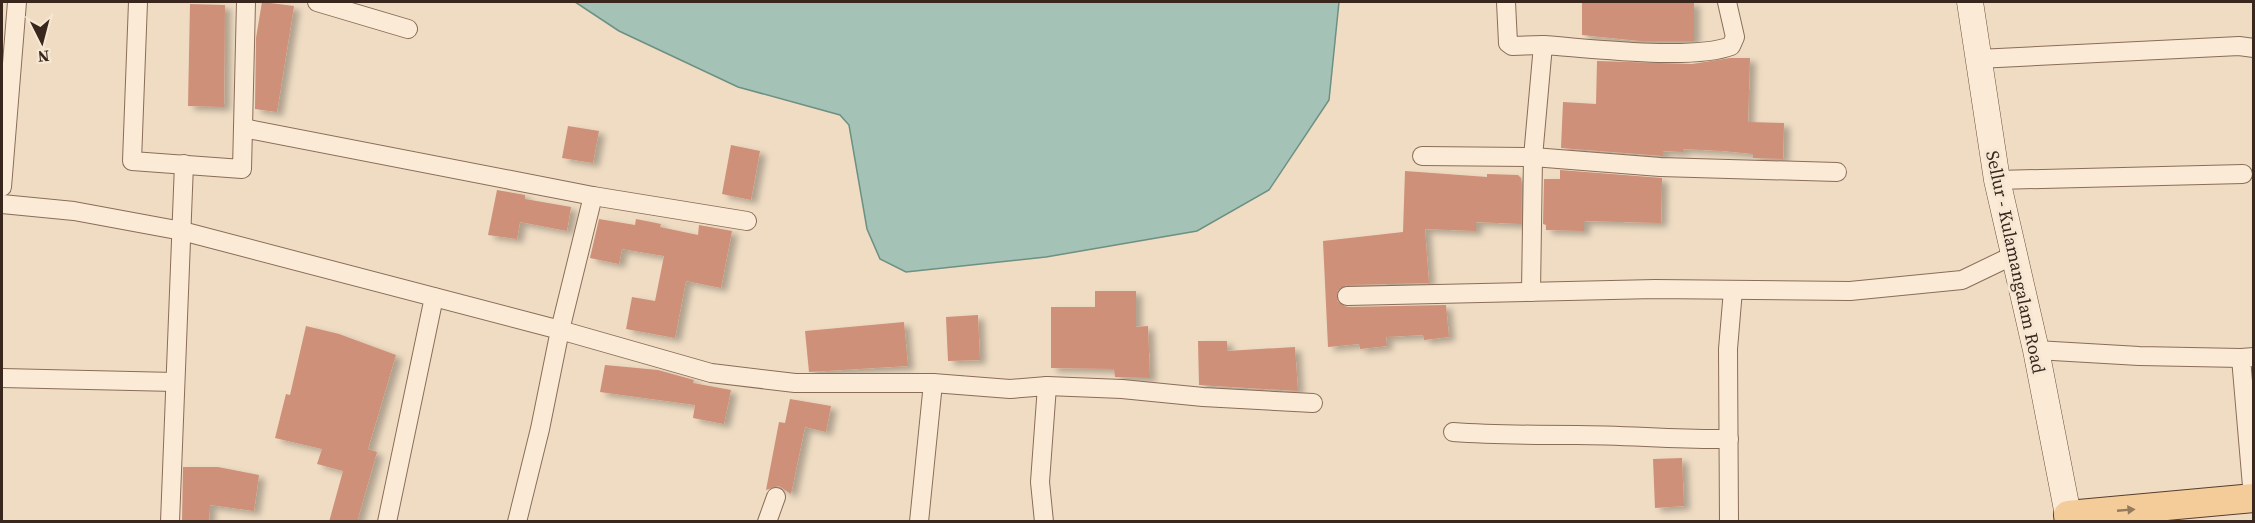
<svg xmlns="http://www.w3.org/2000/svg" width="2255" height="523" viewBox="0 0 2255 523" font-family="'Source Serif 4',serif">
  <style>
    .water { fill: #a5c2b6; stroke: #6c9082; stroke-width: 1.5 }
    .building { fill: #ce9078; filter: url(#shadow) }
    .lines { fill: none; stroke-linecap: round; stroke-linejoin: round }
    .street-casing { stroke: #8a6d59; stroke-width: 20 }
    .secondary-casing { stroke: #6c4e3c; stroke-width: 27 }
    .primary-casing { stroke: #583c2e; stroke-width: 30 }
    .street { stroke: #faead6; stroke-width: 18 }
    .secondary { stroke: #faead6; stroke-width: 26 }
    .primary { stroke: #f3cc9a; stroke-width: 28 }
    .oneway { fill: #967a5c }
    .labels { text-anchor: middle; dominant-baseline: central; stroke-width: 6; stroke-linejoin: round; paint-order: stroke }
    .street-label { font-size: 18px; fill: #39271e; stroke: #f6e7d3 }
  </style>
  <defs>
    <filter id="shadow"><feDropShadow dx="6" dy="4" stdDeviation="3" flood-color="#0004"/></filter>
  </defs>
  <rect width="100%" height="100%" fill="#efdcc3"/>
  <!-- water -->
  <path class="water" d="M575,2H1339L1329,100L1269,190L1197,231L1046,257L906,272L880,259L867,229L849,125L840,115L738,87L619,31Z"/>
  <!-- building -->
  <g class="building">
    <path d="M262,2L294,6L277,112L255,109L256,38Z"/>
    <path d="M1582,2H1694V41H1640L1582,35Z"/>
    <path d="M190,4L225,5L224,107L188,106Z"/>
    <path d="M1730,58H1750L1748,122L1784,123L1783,159L1753,158V154L1723,151L1683,149V152L1663,151V156L1561,148L1563,102L1596,104L1597,61L1692,64Z"/>
    <path d="M568,126L599,131L593,163L562,158Z"/>
    <path d="M731,145L760,151L751,200L722,194Z"/>
    <path d="M1560,170L1662,178L1661,223L1584,221V231L1546,230V225L1543,224L1544,179H1560Z"/>
    <path d="M1405,171L1487,177V174L1518,175L1521,178V224L1476,222V231L1425,229L1429,283L1347,285L1337,291V301L1347,307L1446,305L1449,337L1424,340L1423,335L1386,337L1387,346L1360,349L1359,344L1328,347L1323,241L1403,232Z"/>
    <path d="M497,190L525,195V199L571,207L567,231L520,222L517,239L488,235Z"/>
    <path d="M599,219L635,225L636,219L661,224L660,227L698,235L699,225L732,231L721,288L686,281L675,338L626,329L632,297L655,301L664,256L622,249L619,264L590,258Z"/>
    <path d="M1095,291H1136V327L1148,326L1150,378L1115,377L1114,369L1051,368V307H1095Z"/>
    <path d="M978,315L980,360L948,361L946,317Z"/>
    <path d="M904,322L908,366L809,372L805,331Z"/>
    <path d="M306,326L339,334L396,355L368,449L377,452L357,522H329L343,471L317,464L322,449L275,438L286,394L290,395Z"/>
    <path d="M1198,341H1227V351L1295,347L1298,391L1199,385Z"/>
    <path d="M605,365L658,370L694,380L693,383L731,390L724,424L693,418L695,405L600,392Z"/>
    <path d="M790,399L831,406L826,432L805,427L791,494L779,486L766,490L779,422L785,423Z"/>
    <path d="M1682,458L1684,506L1655,508L1653,459Z"/>
    <path d="M183,467H218L259,475L254,511L210,505L209,522H182Z"/>
  </g>
  <g class="lines">
    <defs>
      <g id="street">
        <path d="M138,2L132,161L242,169L246,2"/>
        <path d="M317,2L408,29"/>
        <path d="M1506,2L1508,43L1512,46L1543,45"/>
        <path d="M1978,59L2239,46L2254,48"/>
        <path d="M243,128L593,196L747,221"/>
        <path d="M1422,156L1533,157L1660,167L1837,172"/>
        <path d="M1997,180L2243,174"/>
        <path d="M2,187L17,2"/>
        <path d="M593,196L560,330L711,373L795,383H933L919,522"/>
        <path d="M2,204L74,211L182,231L560,330L540,429L517,522"/>
        <path d="M1531,292L1533,157L1543,45C1588,48 1692,61 1731,46L1735,37L1727,2"/>
        <path d="M1347,296L1655,289L1850,291L1962,280L2014,255"/>
        <path d="M2036,350L2139,356L2241,358"/>
        <path d="M2,378L175,382"/>
        <path d="M933,383L1010,389L1047,386L1122,389L1203,397L1313,403"/>
        <path d="M1453,432C1495,435 1535,435 1577,435C1628,435 1678,440 1729,439"/>
        <path d="M2253,498L2241,358L2254,357"/>
        <path d="M170,522L184,164"/>
        <path d="M387,522L434,297"/>
        <path d="M767,522L776,497"/>
        <path d="M1044,522L1040,482L1047,386"/>
        <path d="M1729,522L1728,349L1733,290"/>
      </g>
      <path id="secondary" d="M1970,2L1997,180L2036,350L2068,515"/>
      <path id="primary" d="M2069,522L2068,515L2254,498"/>
    </defs>
    <!-- street casing -->
    <use href="#street" class="street-casing"/>
    <!-- secondary casing -->
    <use href="#secondary" class="secondary-casing"/>
    <!-- primary casing -->
    <use href="#primary" class="primary-casing"/>
    <!-- street -->
    <use href="#street" class="street"/>
    <!-- secondary -->
    <use href="#secondary" class="secondary"/>
    <!-- primary -->
    <use href="#primary" class="primary"/>
  </g>
  <!-- one-way arrows -->
  <defs><path id="oneway-solid" d="M-6-.8H1V-3.2L6.5 0L1 3.2V.8H-6Z" transform="scale(1.5)"/></defs>
  <use class="oneway" href="#oneway-solid" transform="translate(2126 510) rotate(-5)"/>
  <g class="labels">
    <!-- street labels -->
    <g class="street-label">
      <text transform="translate(2016 262) rotate(78)">Sellur - Kulamangalam Road</text>
    </g>
  </g>
  <!-- border -->
  <rect width="2255" height="523" fill="none" stroke="#39271e" stroke-width="6"/>
  <!-- north arrow -->
  <g transform="translate(42 42) rotate(174)" stroke="#f6e7d3" stroke-width="4.5" paint-order="stroke">
  <path d="M0-4.5L10 22L0 15L-10 22Z" fill="#39271e"/>
  <text y="-9" font-size="16" font-weight="bold" text-anchor="middle" fill="#39271e">N</text>
  </g>
</svg>
